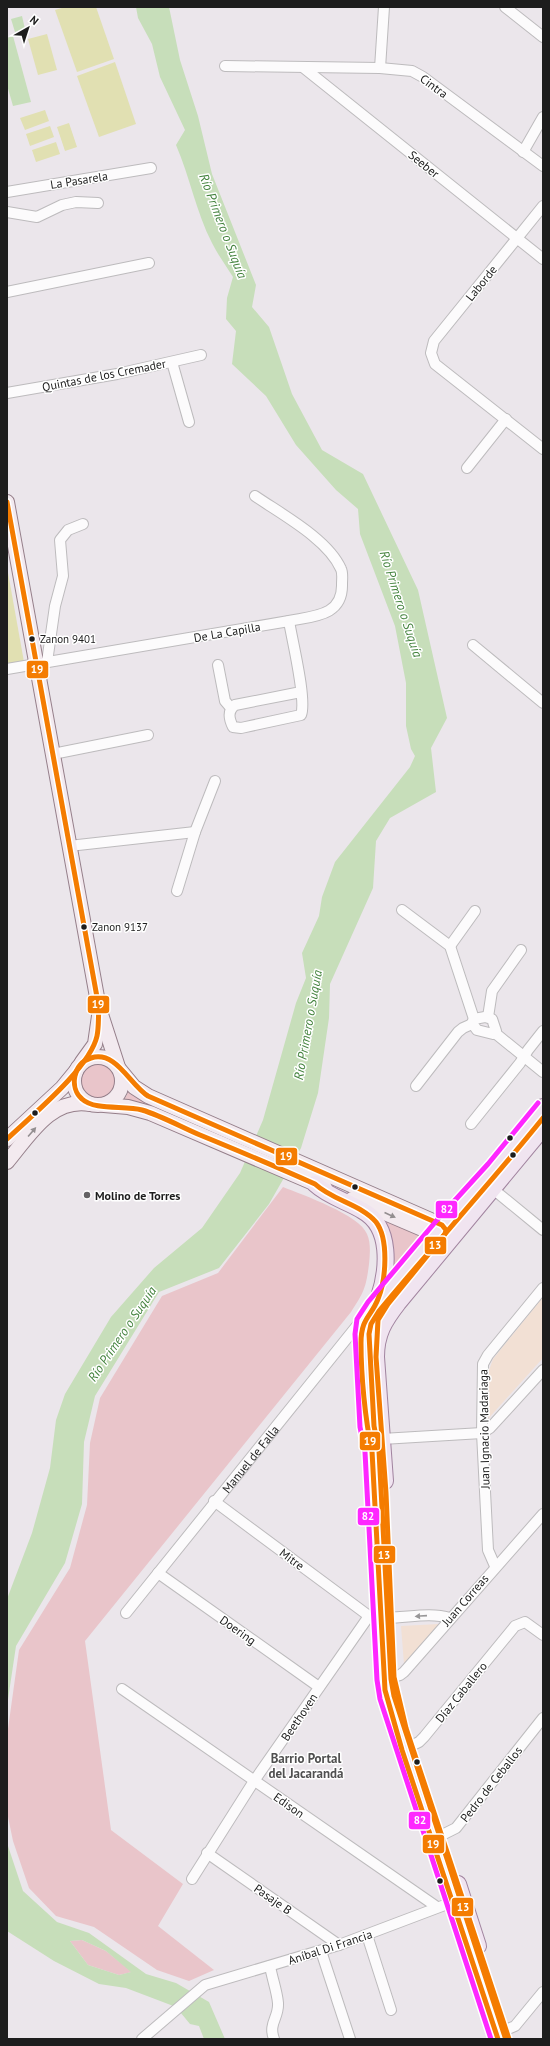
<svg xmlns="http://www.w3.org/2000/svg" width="550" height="2046" viewBox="0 0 550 2046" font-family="'PT Sans',sans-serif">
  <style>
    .grass { fill: #e9c5ca }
    .park { fill: #f2e0d4 }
    .pitch { fill: #e1e0b2 }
    .water { fill: #c7deba; fill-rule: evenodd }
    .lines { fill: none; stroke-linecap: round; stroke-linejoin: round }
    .minor-casing { stroke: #bdbbbd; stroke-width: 12 }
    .secondary-casing { stroke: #957f8a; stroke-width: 16 }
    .primary-casing { stroke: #a1849f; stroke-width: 18 }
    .minor { stroke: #fcfbfc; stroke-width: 10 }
    .secondary { stroke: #f3eaef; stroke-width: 14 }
    .primary { stroke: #f0e4f0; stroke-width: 16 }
    .bus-1-casing { stroke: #fff; stroke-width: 8 }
    .bus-2-casing { stroke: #fff; stroke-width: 8 }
    .bus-3-casing { stroke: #fff; stroke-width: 8 }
    .bus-1 { stroke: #f47c01; stroke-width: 5 }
    .bus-2 { stroke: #f47c01; stroke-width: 5 }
    .bus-3 { stroke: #fe27ff; stroke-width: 5 }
    .oneway { fill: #938e90 }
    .oneway2 { fill: #989798 }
    .bus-dot { fill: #1d1d1d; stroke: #fff; stroke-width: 1.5 }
    .poi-dot { fill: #656365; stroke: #fff; stroke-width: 1.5 }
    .labels { text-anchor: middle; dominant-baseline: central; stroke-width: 3; stroke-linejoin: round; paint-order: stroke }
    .bus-label { font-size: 11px; fill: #1d1d1d; stroke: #fff; text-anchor: start }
    .street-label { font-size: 12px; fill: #1d1d1d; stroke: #fff }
    .poi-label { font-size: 12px; font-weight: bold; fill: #1d1d1d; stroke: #fff; text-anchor: start }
    .water-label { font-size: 13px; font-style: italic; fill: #44833e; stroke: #fff }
    .neighbourhood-label { font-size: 13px; font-weight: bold; fill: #505050; stroke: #fff }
    .line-badge { stroke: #fff; stroke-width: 1.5 }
    .badge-label { font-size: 11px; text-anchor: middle; font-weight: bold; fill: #fff }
  </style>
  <rect width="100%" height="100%" fill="#ebe6eb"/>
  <!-- grass -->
  <g class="grass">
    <circle cx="98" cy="1081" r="18"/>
    <path d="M129,1091L216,1134L146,1104L124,1100Z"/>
    <path d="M283,1187C303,1195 360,1215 367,1234C371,1243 370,1254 369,1264C366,1288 364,1292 351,1312L85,1641L111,1830L183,1884L158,1926L214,1970L189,1981L157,1970L94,1927L56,1916L29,1888L13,1841L7,1812V1736L19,1650L70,1568L87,1505L90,1443L100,1398L162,1296L218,1273Z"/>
    <path d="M382,1218L425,1233L388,1282Z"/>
    <path d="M82,1940L106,1951L132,1972L119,1975L88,1965L70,1941Z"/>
  </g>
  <!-- park -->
  <g class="park">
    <path d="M543,1297V1358L487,1420V1376L493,1359Z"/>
    <path d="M439,1624L404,1664L401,1626Z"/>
  </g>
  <!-- pitch -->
  <g class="pitch">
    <path d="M65,7H96L114,59L77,72L55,10Z"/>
    <path d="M47,34L57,70L38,75L28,39Z"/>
    <path d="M115,62L136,124L99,137L77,76Z"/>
    <path d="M45,110L49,121L25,130L20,118Z"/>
    <path d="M69,123L77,147L65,151L57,127Z"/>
    <path d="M50,126L54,137L30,146L26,134Z"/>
    <path d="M56,142L60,154L36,162L32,150Z"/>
    <path d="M7,567L24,662L7,665Z"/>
  </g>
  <!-- water -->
  <g class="water">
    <path d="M136,7H169L180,60L198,116L212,174L256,285L252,307L269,327L292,394L322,450L363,474L418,590L447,718L431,748L436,792L390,818L376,841L373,888L330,984L329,1018L318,1093L301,1148L269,1204L219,1268L159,1292L95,1396L84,1442L82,1504L65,1563L16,1646L7,1706V1599L32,1533L50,1468L56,1420L65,1394L111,1317L154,1268L202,1228L240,1173L263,1120L296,1003L306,978L302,953L319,916L322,897L335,862L410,767L415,756L411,749L406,726V683L395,626L360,534L358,509L336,490L296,445L266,396L232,364L236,331L226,319L227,298L233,277C226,266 218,255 212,243C196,212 190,177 176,145L185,130L160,77L152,44L138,18Z"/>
    <path d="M22,16L25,29L15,32L11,19Z"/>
    <path d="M13,36L31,102L13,106L7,85V38Z"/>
    <path d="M7,1843L23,1891L57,1922L89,1933L146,1974L176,1983L209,2002L225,2039H204L199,2026L190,2024L176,2007L126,1988L99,1984L54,1961L7,1931ZM82,1940L106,1951L131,1972L119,1975L88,1965L70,1941Z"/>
  </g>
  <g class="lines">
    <defs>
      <g id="minor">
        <path d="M505,7L543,37"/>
        <path d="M225,66L380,68L412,71L423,77L543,166"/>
        <path d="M304,68L543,259"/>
        <path d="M380,68L384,7"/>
        <path d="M523,152L543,117"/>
        <path d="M7,192L151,168"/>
        <path d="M543,206L434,341L431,353L435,364L543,449"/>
        <path d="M7,212L37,217L62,205L76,202L98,203"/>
        <path d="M7,292L149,263"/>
        <path d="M172,362L189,422"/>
        <path d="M7,393L117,374L201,355"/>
        <path d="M467,468L506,419"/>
        <path d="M289,621C292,640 307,700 301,715L241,728L233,727C229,719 227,711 235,705L301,692"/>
        <path d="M473,645L543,703"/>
        <path d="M47,662L55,606L63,576L60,540L68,530L83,524"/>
        <path d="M218,665L225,701L231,708"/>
        <path d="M7,669L289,621C314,616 343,616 342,584C342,579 343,573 341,569C328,539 281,514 255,496"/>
        <path d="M53,754L148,735"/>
        <path d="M69,846L195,832"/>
        <path d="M177,891L195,832L215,781"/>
        <path d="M402,910L450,946L474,1019"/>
        <path d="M450,946L475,911"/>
        <path d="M485,1017L492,1019L496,1031L493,1034L477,1030L472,1023L474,1019Z"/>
        <path d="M488,1017L492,991L521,950"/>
        <path d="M495,1033L543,1072"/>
        <path d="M416,1086L458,1032L463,1028L472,1024"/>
        <path d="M471,1124L520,1063L528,1050L543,1031"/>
        <path d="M493,1189L543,1230"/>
        <path d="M382,1439L482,1433L490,1428L543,1370"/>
        <path d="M214,1501L369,1616C396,1622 424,1610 450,1618"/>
        <path d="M495,1566L488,1550L482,1433L483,1364L488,1355L543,1288"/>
        <path d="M158,1573L319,1687"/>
        <path id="s1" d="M126,1613L364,1317"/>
        <path d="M384,1680L400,1675L404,1672L543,1514"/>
        <path d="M122,1689L437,1907"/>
        <path d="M402,1750L419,1742L424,1737L515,1626L525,1622L543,1635"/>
        <path d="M432,1837L442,1835L456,1828L543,1718"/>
        <path d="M207,1853L339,1945"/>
        <path d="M192,1879L254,1781L369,1616"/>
        <path d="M367,1935L391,2010"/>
        <path d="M321,1951L350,2039"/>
        <path d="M270,1966C272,1978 277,1991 278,2003C279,2018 268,2023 274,2039"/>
        <path d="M496,2034L515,2026L543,1992"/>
        <path d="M142,2039L205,1985L339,1945L458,1900"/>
      </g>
      <g id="secondary">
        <path d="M7,502L99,1008L118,1067"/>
        <circle cx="98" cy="1081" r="24"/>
        <path d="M82,1062L95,1044L99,1016"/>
        <path d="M120,1070L134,1087L148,1096L442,1225"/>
        <path d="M104,1105L128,1107L150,1113L325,1188"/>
        <path d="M7,1139L62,1088L76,1071"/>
        <path d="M7,1162C29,1136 51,1097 90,1104"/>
        <path d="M352,1199L434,1234"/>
      </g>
      <g id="primary">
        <path d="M315,1184C329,1197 347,1201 363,1211C392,1227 388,1270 379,1297"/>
        <path d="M385,1481L376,1357C376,1334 384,1321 398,1303L543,1128"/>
        <path d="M458,1884L478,1946"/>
        <path d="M498,2039L398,1736L387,1698L384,1680L375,1495L372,1451L367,1427L362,1334L364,1321L373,1307L442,1225L493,1169L543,1107"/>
      </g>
    </defs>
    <!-- minor casing -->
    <use href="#minor" class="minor-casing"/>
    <!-- secondary casing -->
    <use href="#secondary" class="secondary-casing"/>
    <!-- primary casing -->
    <use href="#primary" class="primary-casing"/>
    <!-- minor -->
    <use href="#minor" class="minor"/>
    <!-- secondary -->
    <use href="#secondary" class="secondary"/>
    <!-- primary -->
    <use href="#primary" class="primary"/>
    <defs>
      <g id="bus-1">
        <path d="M7,502L99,1008C98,1017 99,1027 97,1036C90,1068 31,1116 7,1139"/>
        <path d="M498,2039L402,1750L385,1690L372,1451C365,1419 361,1375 361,1343C361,1318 371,1317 378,1299C386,1280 389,1239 376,1222C362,1205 332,1200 315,1184C277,1167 239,1151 200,1135C181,1127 162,1116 142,1110C125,1105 95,1111 82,1099C69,1088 73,1063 91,1058C116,1050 130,1085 148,1096L442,1225L446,1230L445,1234L388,1304L378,1320L376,1357L386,1493L394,1677L406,1728L509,2039"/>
      </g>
      <path id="bus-2" d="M505,2037L394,1696L391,1679L379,1451L374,1426L369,1334L371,1324L379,1311C433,1246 490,1184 543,1118"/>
      <path id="bus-3" d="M491,2039L380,1699L377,1680L365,1452L360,1427L355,1334L357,1319L368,1302L437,1220L488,1164L538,1103"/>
    </defs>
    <!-- bus-1 casing -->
    <use href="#bus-1" class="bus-1-casing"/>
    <!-- bus-2 casing -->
    <use href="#bus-2" class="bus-2-casing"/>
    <!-- bus-3 casing -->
    <use href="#bus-3" class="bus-3-casing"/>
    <!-- bus-1 -->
    <use href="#bus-1" class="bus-1"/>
    <!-- bus-2 -->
    <use href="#bus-2" class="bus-2"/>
    <!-- bus-3 -->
    <use href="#bus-3" class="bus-3"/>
  </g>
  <!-- one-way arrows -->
  <defs><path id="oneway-solid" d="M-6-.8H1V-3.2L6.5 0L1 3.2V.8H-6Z"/></defs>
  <g class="oneway">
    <use href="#oneway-solid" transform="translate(32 1132) rotate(-49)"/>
    <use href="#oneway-solid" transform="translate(390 1215) rotate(24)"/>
  </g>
  <use class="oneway2" href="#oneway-solid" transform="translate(421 1616) rotate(176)"/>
  <!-- markers -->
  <g class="bus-dot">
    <circle cx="32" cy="639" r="3.5"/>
    <circle cx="84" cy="927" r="3.5"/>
    <circle cx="35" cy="1113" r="3.5"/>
    <circle cx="510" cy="1138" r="3.5"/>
    <circle cx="513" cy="1155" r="3.5"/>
    <circle cx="355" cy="1187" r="3.5"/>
    <circle cx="417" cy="1762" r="3.5"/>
    <circle cx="440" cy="1881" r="3.5"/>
  </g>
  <circle class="poi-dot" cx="87" cy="1195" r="4"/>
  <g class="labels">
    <!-- bus labels -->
    <g class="bus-label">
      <text x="40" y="639">Zanon 9401</text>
      <text x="92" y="927">Zanon 9137</text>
    </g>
    <!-- street labels -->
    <g class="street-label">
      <text transform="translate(434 86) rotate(36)">Cintra</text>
      <text transform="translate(424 164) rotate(39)">Seeber</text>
      <text transform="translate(79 180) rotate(-9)">La Pasarela</text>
      <text transform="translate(481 283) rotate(-51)">Laborde</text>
      <text transform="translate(104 375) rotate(-11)">Quintas de los Cremader</text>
      <text transform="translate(227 632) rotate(-10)">De La Capilla</text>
      <text transform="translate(484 1429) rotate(-91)">Juan Ignacio Madariaga</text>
      <text stroke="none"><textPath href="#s1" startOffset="198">Manuel de Falla</textPath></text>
      <text transform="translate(292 1559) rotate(37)">Mitre</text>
      <text transform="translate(465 1600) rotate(-49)">Juan Correas</text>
      <text transform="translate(238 1630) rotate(35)">Doering</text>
      <text transform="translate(461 1692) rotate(-51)">Díaz Caballero</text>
      <text transform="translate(299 1717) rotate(-56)">Beethoven</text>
      <text transform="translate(491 1784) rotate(-52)">Pedro de Ceballos</text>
      <text transform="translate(289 1805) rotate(35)">Edison</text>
      <text transform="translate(273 1899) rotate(35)">Pasaje B</text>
      <text transform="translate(330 1947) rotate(-18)">Aníbal Di Francia</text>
    </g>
    <!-- poi labels -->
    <g class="poi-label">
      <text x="95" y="1195">Molino de Torres</text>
    </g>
    <!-- water labels -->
    <g class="water-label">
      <text transform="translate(223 226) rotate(69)">Río Primero o Suquía</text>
      <text transform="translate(401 604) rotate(72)">Río Primero o Suquía</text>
      <text transform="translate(308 1025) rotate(-80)">Río Primero o Suquía</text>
      <text transform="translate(122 1334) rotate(-56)">Río Primero o Suquía</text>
    </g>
    <!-- neighbourhood labels -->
    <g class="neighbourhood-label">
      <text x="306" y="1758">Barrio Portal<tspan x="306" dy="15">del Jacarandá</tspan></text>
    </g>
  </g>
  <g class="line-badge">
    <rect x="26" y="660" width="23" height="19" rx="4" fill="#f47c01"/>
    <rect x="87" y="995" width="23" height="19" rx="4" fill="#f47c01"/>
    <rect x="275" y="1147" width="23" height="19" rx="4" fill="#f47c01"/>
    <rect x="435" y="1200" width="23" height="19" rx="4" fill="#fe27ff"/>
    <rect x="424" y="1236" width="23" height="19" rx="4" fill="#f47c01"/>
    <rect x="359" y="1431" width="22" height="20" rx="4" fill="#f47c01"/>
    <rect x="357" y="1507" width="23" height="19" rx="4" fill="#fe27ff"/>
    <rect x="373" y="1545" width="23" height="19" rx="4" fill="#f47c01"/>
    <rect x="408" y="1811" width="23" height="19" rx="4" fill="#fe27ff"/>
    <rect x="422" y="1834" width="23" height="20" rx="4" fill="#f47c01"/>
    <rect x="451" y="1897" width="23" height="20" rx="4" fill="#f47c01"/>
  </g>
  <g class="badge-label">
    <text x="37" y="673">19</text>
    <text x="98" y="1008">19</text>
    <text x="286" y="1160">19</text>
    <text x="447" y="1213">82</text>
    <text x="435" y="1249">13</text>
    <text x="370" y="1445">19</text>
    <text x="368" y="1520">82</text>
    <text x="384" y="1559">13</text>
    <text x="420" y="1824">82</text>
    <text x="433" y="1848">19</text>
    <text x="463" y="1911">13</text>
  </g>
  <!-- border -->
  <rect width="550" height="2046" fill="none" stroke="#1d1d1d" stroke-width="16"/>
  <!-- north arrow -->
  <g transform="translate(28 28) rotate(39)" stroke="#ffffff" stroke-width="3" paint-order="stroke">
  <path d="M0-3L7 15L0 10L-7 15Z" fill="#1d1d1d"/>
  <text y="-6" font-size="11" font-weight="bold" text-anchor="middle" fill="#1d1d1d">N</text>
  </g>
</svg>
